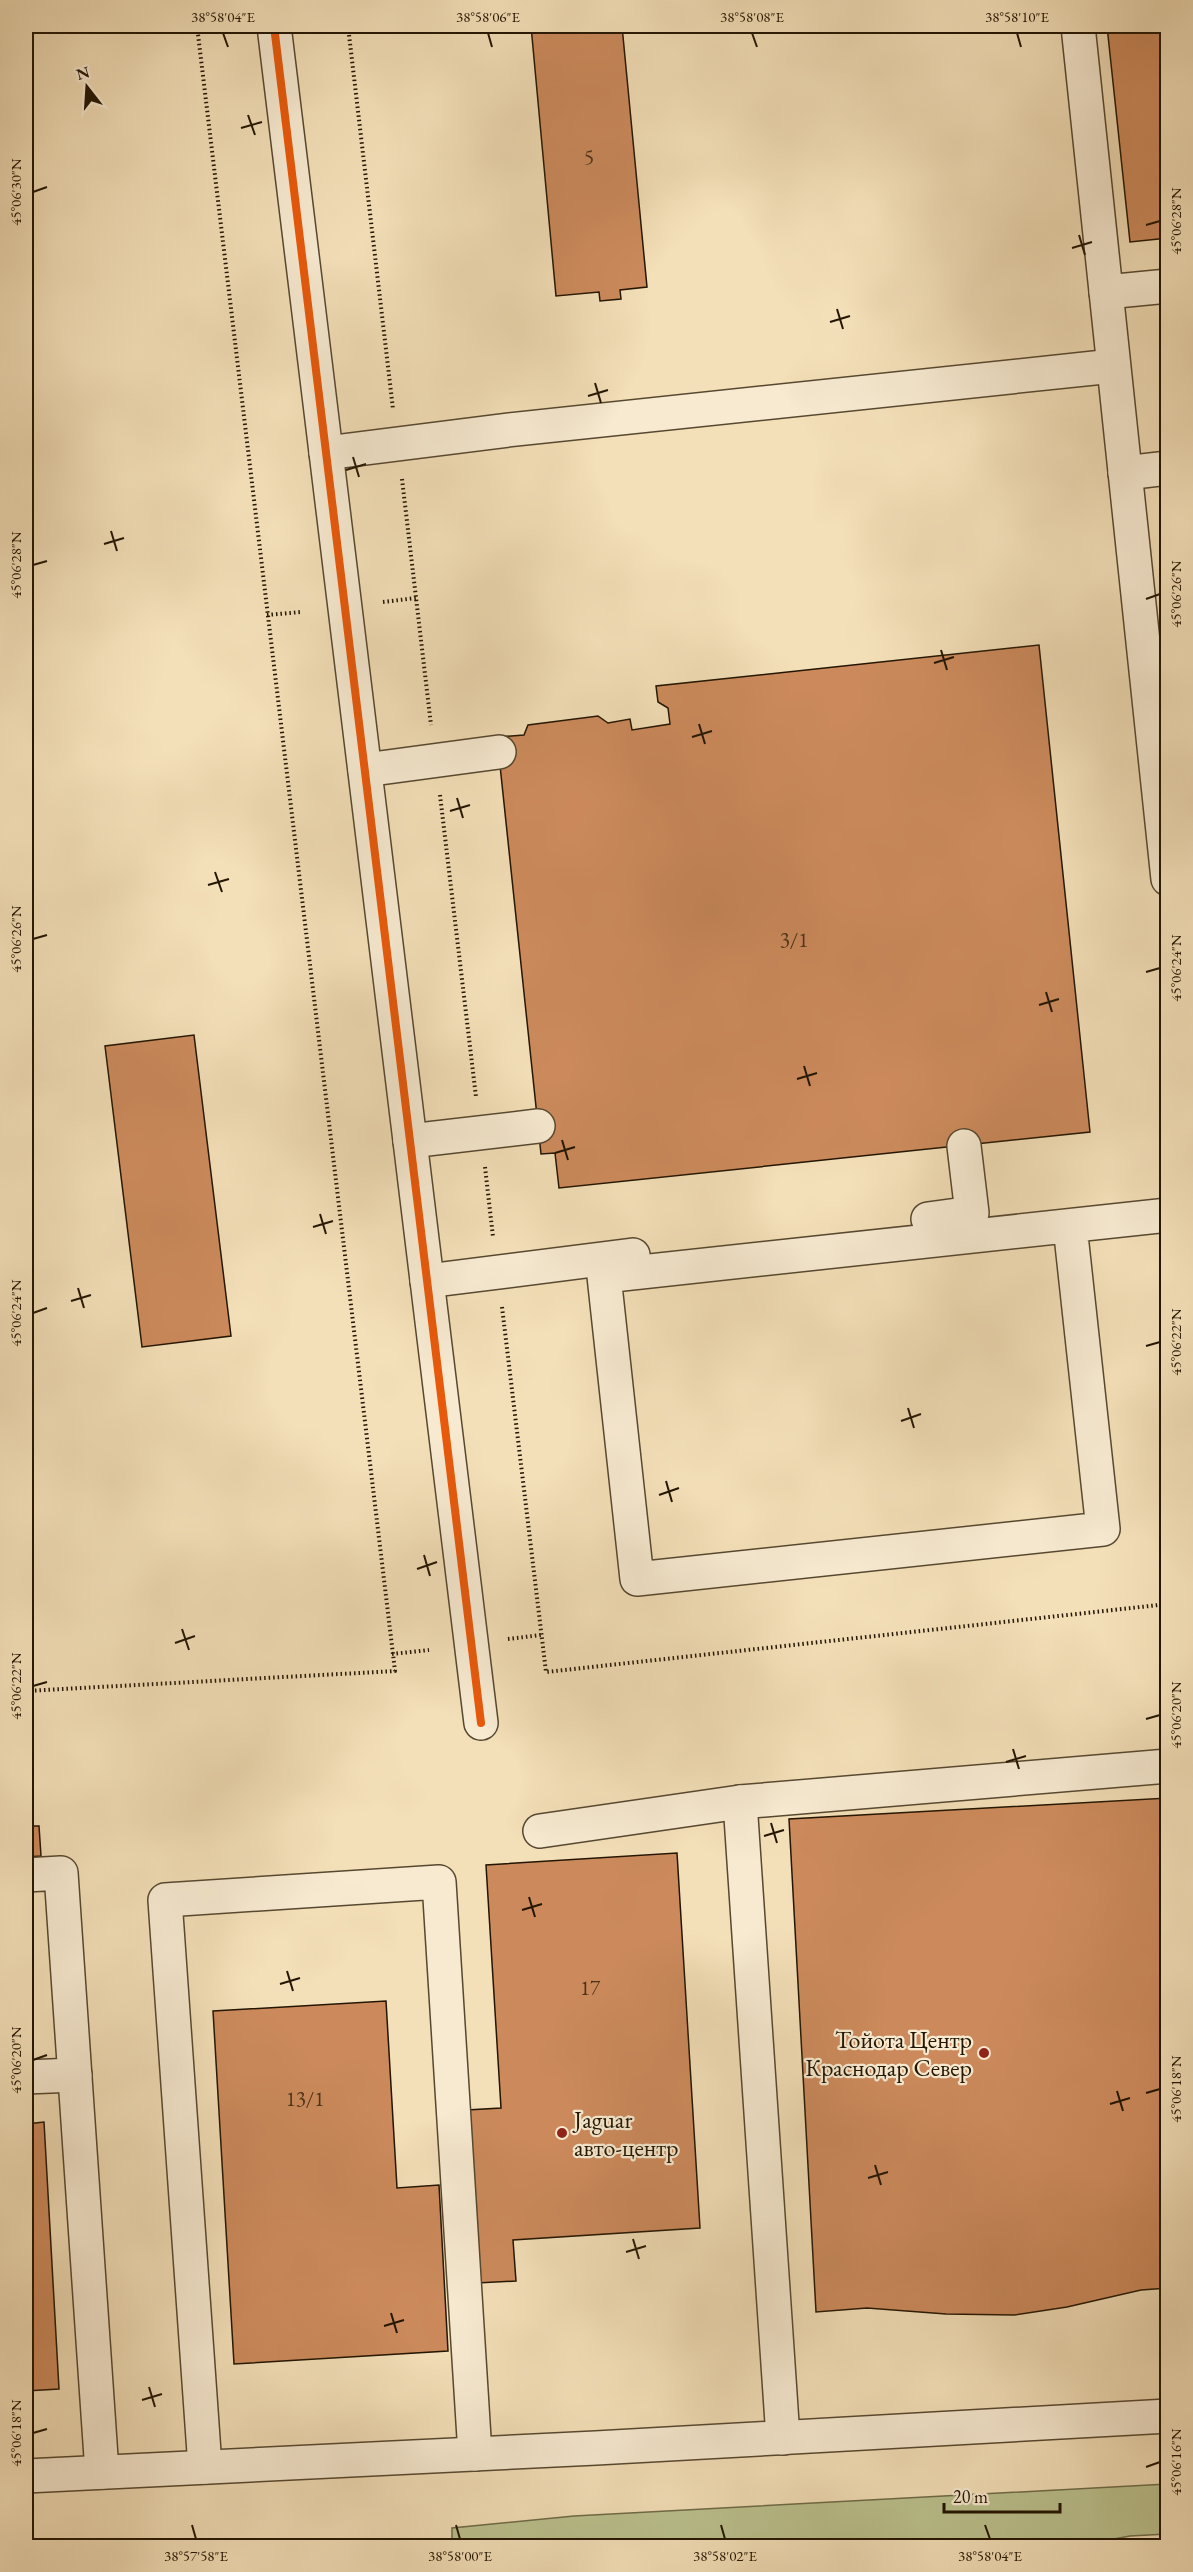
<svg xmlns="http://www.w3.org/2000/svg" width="1193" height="2572" viewBox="0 0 1193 2572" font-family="'EB Garamond',serif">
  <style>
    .green { fill: #bbc28f; stroke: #6f6c48; stroke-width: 1.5 }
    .building { fill: #cc8a5c; stroke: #231502; stroke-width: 1.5 }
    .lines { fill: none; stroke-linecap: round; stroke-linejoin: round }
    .minor-casing { stroke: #574830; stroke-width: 36 }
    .path { stroke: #231502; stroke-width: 4; stroke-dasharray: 1.5 3; stroke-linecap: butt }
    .minor { stroke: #f7ead1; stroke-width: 33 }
    .cycleway-casing { stroke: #f7ead1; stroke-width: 11 }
    .cycleway { stroke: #e8590c; stroke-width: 8 }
    .ticks { fill: none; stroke: #231502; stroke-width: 2 }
    .poi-dot { fill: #8f2418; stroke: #f7ead1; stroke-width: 2 }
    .labels { text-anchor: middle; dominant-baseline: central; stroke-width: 4.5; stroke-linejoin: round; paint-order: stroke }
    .number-label { font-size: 21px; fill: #4d3218 }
    .poi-label { font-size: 24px; fill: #231502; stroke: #f7ead1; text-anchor: end }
    .neatline { fill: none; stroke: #231502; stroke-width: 2 }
    .ticks-label { font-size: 15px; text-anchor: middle; fill: #231502 }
  </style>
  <rect width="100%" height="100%" fill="#f3dfb8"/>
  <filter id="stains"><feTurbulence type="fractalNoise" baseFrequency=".00333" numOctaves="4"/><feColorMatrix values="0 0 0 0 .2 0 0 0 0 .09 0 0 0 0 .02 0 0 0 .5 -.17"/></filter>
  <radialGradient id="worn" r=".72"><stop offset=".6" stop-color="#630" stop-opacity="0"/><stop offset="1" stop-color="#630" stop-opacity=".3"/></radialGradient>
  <!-- green -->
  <path class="green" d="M1167,2484V2534L1130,2536L1076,2546H452V2528L574,2516Z"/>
  <!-- building -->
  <g class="building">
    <path d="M531,26H622L647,287L620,290L621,299L600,301L599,292L556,296Z"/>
    <path d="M1107,26H1168V238L1130,242Z"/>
    <path d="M1163,524H1168V569Z"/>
    <path d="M1039,645L1090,1132L559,1188L555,1153L541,1154L497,737L524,735L528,725L598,716L608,723L630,719L632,730L670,724L668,708L658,702L656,686Z"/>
    <path d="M194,1035L231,1336L142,1347L105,1046Z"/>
    <path d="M1168,1798V2288L1141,2290L1067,2307L1014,2315L946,2314L867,2308L816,2312L789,1819Z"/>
    <path d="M26,1826H39L41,1856L26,1857Z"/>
    <path d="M677,1853L700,2228L513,2240L516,2281L477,2283L467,2110L501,2108L486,1865Z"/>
    <path d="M386,2001L397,2188L439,2185L448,2351L234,2364L213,2011Z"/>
    <path d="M44,2122L59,2389L26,2391V2124Z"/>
  </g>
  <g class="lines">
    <defs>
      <g id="minor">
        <path d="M274,26L481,1723"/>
        <path d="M1078,26L1168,879"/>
        <path d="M1106,292L1168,286"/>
        <path d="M326,453L508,430L1113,366"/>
        <path d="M1125,473L1168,468"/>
        <path d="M365,770L499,752"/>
        <path d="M410,1141L538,1126"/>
        <path d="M928,1219L972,1213L964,1146"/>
        <path d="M1070,1226L1103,1529L637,1579L604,1276L1168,1215"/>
        <path d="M427,1281L633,1255"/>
        <path d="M740,1802L783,2438"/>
        <path d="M540,1831L740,1802L1168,1766"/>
        <path d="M26,1875L61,1873L102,2472"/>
        <path d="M26,2077L75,2075"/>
        <path d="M205,2467L165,1900L439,1882L475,2454"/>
        <path d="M26,2476L596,2448L1168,2416"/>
      </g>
    </defs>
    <!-- minor casing -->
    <use href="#minor" class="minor-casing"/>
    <!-- path -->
    <g class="path">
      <path d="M348,26L393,409"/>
      <path d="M402,479L431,725"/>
      <path d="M383,602L416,598"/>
      <path d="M267,615L301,612"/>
      <path d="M440,795L476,1097"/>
      <path d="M485,1167L493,1237"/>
      <path d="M502,1307L546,1672L1168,1604"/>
      <path d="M508,1639L541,1635"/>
      <path d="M392,1654L429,1650"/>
      <path d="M26,1691L395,1671L197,26"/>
    </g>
    <!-- minor -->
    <use href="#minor" class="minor"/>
    <defs>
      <path id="cycleway" d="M274,26L481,1723"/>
    </defs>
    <!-- cycleway casing -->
    <use href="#cycleway" class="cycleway-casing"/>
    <!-- cycleway -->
    <use href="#cycleway" class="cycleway"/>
  </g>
  <!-- ticks -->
  <path class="ticks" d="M223,33L228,47M488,33L492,47M752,33L757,47M1017,33L1021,47M248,115L255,135M241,128L262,122M33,192L47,187M1146,225L1160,221M1079,235L1085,255M1072,248L1092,242M837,309L843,329M830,322L850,316M595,383L601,403M588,396L608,390M353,457L359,477M346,470L366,464M111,531L117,551M104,544L124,538M33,565L47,561M1146,599L1160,594M941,650L947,670M934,663L954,657M699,724L705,744M692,737L712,731M457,798L463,818M450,811L470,805M215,872L222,892M208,885L229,879M33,939L47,935M1146,972L1160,968M1046,992L1052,1012M1039,1005L1059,999M804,1066L810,1086M797,1079L817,1073M562,1140L568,1160M555,1153L575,1147M320,1214L326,1234M313,1227L333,1221M78,1288L84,1308M71,1301L91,1295M33,1313L47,1308M1146,1346L1160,1342M908,1408L914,1428M901,1421L921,1414M666,1481L672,1502M659,1495L679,1488M424,1555L430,1576M417,1569L437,1562M182,1629L189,1650M175,1643L195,1636M33,1686L47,1682M1146,1719L1160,1715M1013,1749L1019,1769M1006,1762L1026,1756M771,1823L777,1843M764,1836L784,1830M529,1897L535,1917M522,1910L542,1904M287,1971L293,1991M280,1984L300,1978M33,2060L47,2055M1117,2091L1123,2111M1146,2093L1160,2089M1110,2104L1130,2098M875,2165L881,2185M868,2178L888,2172M633,2239L639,2259M626,2252L646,2246M391,2313L397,2333M384,2326L404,2320M149,2387L155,2407M142,2400L162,2394M33,2433L47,2429M1146,2467L1160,2462M192,2525L196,2539M456,2525L460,2539M721,2525L725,2539M985,2525L990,2539"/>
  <!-- markers -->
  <g class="poi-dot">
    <circle cx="984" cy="2053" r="6"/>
    <circle cx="562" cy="2133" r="6"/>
  </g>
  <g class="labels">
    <!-- number labels -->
    <g class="number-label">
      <text x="589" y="156">5</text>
      <text x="794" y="939">3/1</text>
      <text x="590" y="1987">17</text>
      <text x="305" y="2098">13/1</text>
    </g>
    <!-- poi labels -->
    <g class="poi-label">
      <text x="972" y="2039">Тойота Центр<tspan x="972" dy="28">Краснодар Север</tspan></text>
      <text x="574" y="2119" text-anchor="start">Jaguar<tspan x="574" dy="28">авто-центр</tspan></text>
    </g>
  </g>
  <!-- margin -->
  <rect width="1193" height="2572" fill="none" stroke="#f3dfb8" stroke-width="66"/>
  <!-- north arrow -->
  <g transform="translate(87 87) rotate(343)" stroke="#f7ead1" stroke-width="4.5" paint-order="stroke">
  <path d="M0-4.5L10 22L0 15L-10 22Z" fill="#231502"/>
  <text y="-9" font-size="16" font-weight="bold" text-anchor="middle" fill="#231502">N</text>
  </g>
  <!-- scale -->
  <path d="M944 2503v9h116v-9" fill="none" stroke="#231502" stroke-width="3"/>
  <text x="953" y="2503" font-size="18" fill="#231502" stroke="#f7ead1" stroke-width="4.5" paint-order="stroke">20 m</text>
  <rect x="33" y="33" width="1127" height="2506" class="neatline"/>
  <g class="ticks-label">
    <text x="223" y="22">38°58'04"E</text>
    <text x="488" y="22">38°58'06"E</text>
    <text x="752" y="22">38°58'08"E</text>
    <text x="1017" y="22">38°58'10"E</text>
    <text transform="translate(16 192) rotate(-90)" y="5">45°06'30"N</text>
    <text transform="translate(1176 221) rotate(-90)" y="5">45°06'28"N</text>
    <text transform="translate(16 565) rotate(-90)" y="5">45°06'28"N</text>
    <text transform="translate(1176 594) rotate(-90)" y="5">45°06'26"N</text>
    <text transform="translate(16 939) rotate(-90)" y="5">45°06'26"N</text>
    <text transform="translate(1176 968) rotate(-90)" y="5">45°06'24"N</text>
    <text transform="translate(16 1313) rotate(-90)" y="5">45°06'24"N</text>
    <text transform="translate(1176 1342) rotate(-90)" y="5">45°06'22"N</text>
    <text transform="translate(16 1686) rotate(-90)" y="5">45°06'22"N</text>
    <text transform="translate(1176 1715) rotate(-90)" y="5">45°06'20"N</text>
    <text transform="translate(16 2060) rotate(-90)" y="5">45°06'20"N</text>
    <text transform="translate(1176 2089) rotate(-90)" y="5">45°06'18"N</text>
    <text transform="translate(16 2433) rotate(-90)" y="5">45°06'18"N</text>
    <text transform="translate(1176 2462) rotate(-90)" y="5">45°06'16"N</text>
    <text x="196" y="2561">38°57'58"E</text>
    <text x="460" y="2561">38°58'00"E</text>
    <text x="725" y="2561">38°58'02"E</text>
    <text x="990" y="2561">38°58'04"E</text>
  </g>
  <rect width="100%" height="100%" filter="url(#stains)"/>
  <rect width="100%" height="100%" fill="url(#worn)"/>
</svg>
